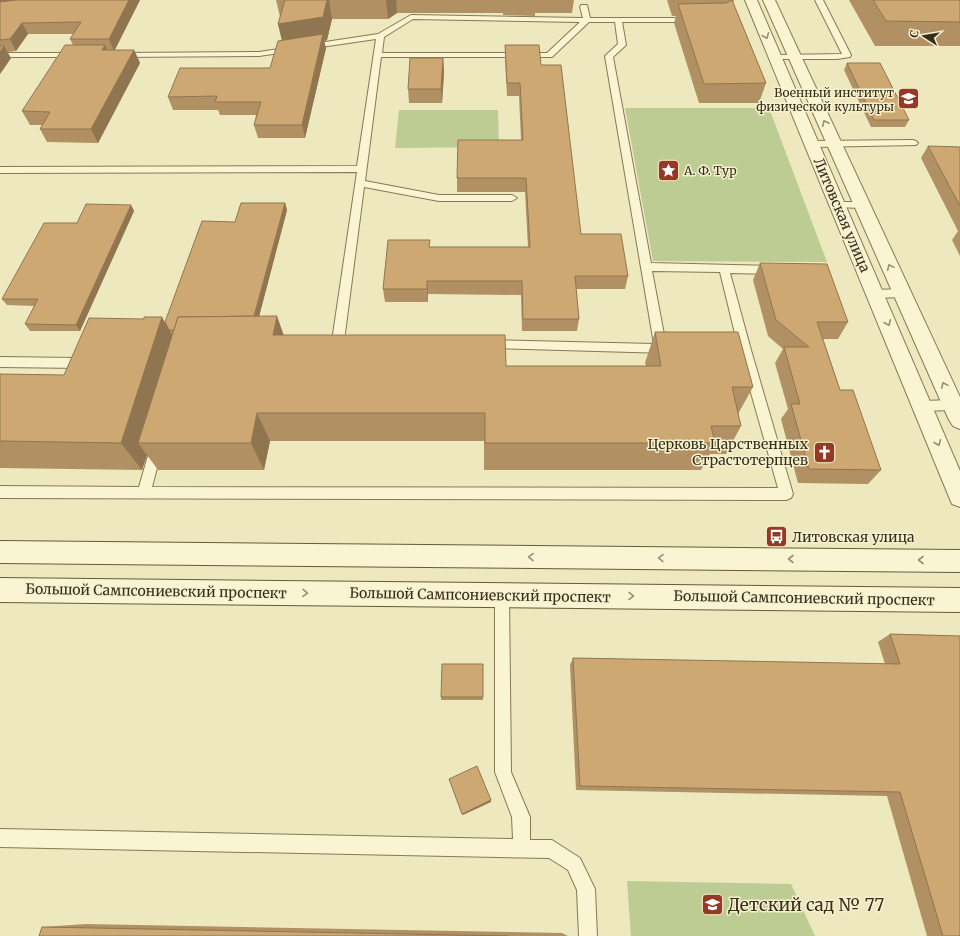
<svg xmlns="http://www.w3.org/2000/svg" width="960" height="936" viewBox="0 0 960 936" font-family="Merriweather,serif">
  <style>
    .green { fill: #bccc92 }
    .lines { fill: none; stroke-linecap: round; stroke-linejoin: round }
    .service-casing { stroke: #877856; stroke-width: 2 }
    .minor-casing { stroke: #877856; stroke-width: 2 }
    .secondary-casing { stroke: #69593a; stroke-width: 2 }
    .service { fill: #f9f4d1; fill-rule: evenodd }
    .minor { fill: #f9f4d1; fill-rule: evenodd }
    .secondary { fill: #f9f4d1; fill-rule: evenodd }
    .wall { fill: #b19063 }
    .shaded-wall { fill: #907650 }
    .building { fill: #cea873; stroke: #907650 }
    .oneway { stroke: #989076 }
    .labels { text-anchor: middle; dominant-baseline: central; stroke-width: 3; stroke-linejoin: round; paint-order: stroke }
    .far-poi-label { font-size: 12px; fill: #362d1b; stroke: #f6f1ce; text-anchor: end }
    .street-label { font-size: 14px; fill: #362d1b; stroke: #f6f1ce }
    .poi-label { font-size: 14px; fill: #362d1b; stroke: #f6f1ce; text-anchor: end }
    .near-poi-label { font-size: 17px; fill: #362d1b; stroke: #f6f1ce; text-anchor: start }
  </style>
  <rect width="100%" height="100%" fill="#eee8be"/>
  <!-- green -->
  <g class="green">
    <path d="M625,108H769L827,262L653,261Z"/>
    <path d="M399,110H498L499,147L395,148Z"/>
    <path d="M627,881L791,884L815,936H631Z"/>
  </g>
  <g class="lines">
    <defs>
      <g id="service">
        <path d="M815,0H823L851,55L850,57L837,59H772V55H775L842,54Z"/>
        <path d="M581,5H587L590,18H691L695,20L691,22H622L626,45L613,57L651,263L775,266L779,267L780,270L779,273L775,274L730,273L751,350L793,494L791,498L786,500L0,498V486L139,487L151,445L153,441L157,440L161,441L163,445L152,487L778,488L740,354L732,353L730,350L732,347L738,346L720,272L652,271L666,345L671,346L673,349L671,352L667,353L488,348L484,347L482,344L484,341L488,340L654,344L605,56L618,44L615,22H589L552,57H381L365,181L439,195H512L517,198L512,201H439L364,187L344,341L342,344L338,345L334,344L332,341L357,172L0,173V167L357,166L376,39L259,56L120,57L116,55L120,53L259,52L378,34L411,15L583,18L580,7ZM413,19L580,22L547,53H382L384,37Z"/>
        <path d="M0,53H76L80,55L76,57H0Z"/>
        <path d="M913,140L916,141L918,143L916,145L812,147L807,144L812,141Z"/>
        <path d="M837,202H862L867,205L862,208L834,207L832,205Z"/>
        <path d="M902,289L906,290L907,293L906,296L902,297L875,298L871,297L870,294L871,291L875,290Z"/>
        <path d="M83,355L87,356L89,359L85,366L81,368L0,367V357L77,358L79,356Z"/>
        <path d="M953,400L957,402L959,405L957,408L953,410L922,411L918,409L916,406L918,403L922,401Z"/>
        <path d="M502,588L507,590L509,595L511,772L530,817V840H552L580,858L595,889L597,936H579L577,890L568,870L549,858L0,847V829L513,839L512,817L495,772V595L497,590Z"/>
      </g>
      <g id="minor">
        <path d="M745,0H757L960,471V507L952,504L949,497Z"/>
        <path d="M763,0H775L960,397V429L953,426L949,420Z"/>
      </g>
      <g id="secondary">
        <path d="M0,541L960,550V572L0,563Z"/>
        <path d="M0,578L960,588V612L0,602Z"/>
      </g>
    </defs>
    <!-- service casing -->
    <use href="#service" class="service-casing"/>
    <!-- minor casing -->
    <use href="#minor" class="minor-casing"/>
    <!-- secondary casing -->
    <use href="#secondary" class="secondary-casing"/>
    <!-- service -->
    <use href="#service" class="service"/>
    <!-- minor -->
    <use href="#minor" class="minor"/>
    <!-- secondary -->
    <use href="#secondary" class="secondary"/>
  </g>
  <!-- wall -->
  <g class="wall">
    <path d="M0,0H140L115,50H134L140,63L98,143L47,142L40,129L42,125H30L22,111L73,45L70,39L74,34H28L16,51L7,52L11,58L0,74Z"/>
    <path d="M276,0H574L572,13H535V16L503,15V13H397L388,19H332L327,40L324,41L326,48L305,138H258L254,125L256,115H220L218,110H173L168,97L270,68L282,40L278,24L280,17Z"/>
    <path d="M667,0H734L733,3L766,83L759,103H699L674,23L676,16H672Z"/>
    <path d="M849,0H960V46H875Z"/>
    <path d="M505,45L541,65L581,234L628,276L625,289H576L579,319L577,331H522L521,295L428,294V302H385L383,289L430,247H528L525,192H457V178L521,140L519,96H507L505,58Z"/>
    <path d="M443,58L444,72L442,103H409L408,89Z"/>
    <path d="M847,63L909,120L905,127H871L844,70Z"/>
    <path d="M928,146L960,147V256L952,240L958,231L921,158Z"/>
    <path d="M285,203L287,210L259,316L283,335L506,366H646L645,363L655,332L753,387L738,414L741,426L726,454H710L701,470H484V441H270L264,470H158L147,455L142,470L0,468V374L64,375L165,322L235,222Z"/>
    <path d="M131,205L134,211L80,331H30L25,324L35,306L7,305L2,299L77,223Z"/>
    <path d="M760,263L848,322L838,339H823L840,390L881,470L868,484L798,483L781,419L788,409L775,363L783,349L768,336L753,280Z"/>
    <path d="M890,634L960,636V936H927L887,796L576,790L570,665L573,658L885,664L878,642Z"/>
    <path d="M483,664V700H441V697Z"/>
    <path d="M86,924L562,933L568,936H39L42,927Z"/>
  </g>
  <!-- shaded-wall -->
  <g class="shaded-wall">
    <path d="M0,0H59L0,7Z"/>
    <path d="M129,0H140L114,51L109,39Z"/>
    <path d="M327,0H329L332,19L327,40L324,41L326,48L305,138L278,24Z"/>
    <path d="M386,0H396L397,13L388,19Z"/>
    <path d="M22,23L28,34L16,51L10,39Z"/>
    <path d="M105,45L111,58L102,50Z"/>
    <path d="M4,46L11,58L0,74V53Z"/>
    <path d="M134,50L140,63L98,143L91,129Z"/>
    <path d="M443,58L444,72L442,103L441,89Z"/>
    <path d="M285,203L287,210L254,336L251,329Z"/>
    <path d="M131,205L134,211L80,331L76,325Z"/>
    <path d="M427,281L428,294V302L427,289Z"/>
    <path d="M277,316L288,347L273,335Z"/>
    <path d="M162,317L179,348L138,443L147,455L142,470L121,443Z"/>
    <path d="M257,413L270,441L264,470L251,443Z"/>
    <path d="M491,800V802L463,815L462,814Z"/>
  </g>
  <!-- building -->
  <g class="building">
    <path d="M16,0H129L109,39H70L81,22L22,23L10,39L0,40V2Z"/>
    <path d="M285,0H327L323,17L278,24Z"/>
    <path d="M732,0L766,83L704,84L678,4L726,3Z"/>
    <path d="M873,0H960V22L886,21Z"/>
    <path d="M323,34L302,125H254L261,102H215L217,96L168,97L180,68H270L278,41Z"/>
    <path d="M65,45H105L102,50H134L91,129H40L50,112L22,111Z"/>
    <path d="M505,45H539L541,65H561L581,234H621L628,276H575L579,319H523L522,281H427V289H383L388,240H430L429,247H530L526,178H457L458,140H523L520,83H507Z"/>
    <path d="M0,46H4L0,53Z"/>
    <path d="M410,58H443L441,89H408Z"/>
    <path d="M847,63H880L909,120H874Z"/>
    <path d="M928,146L960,147V206Z"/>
    <path d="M241,203H285L254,316L178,317L174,330H169L165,322L202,221L235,222Z"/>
    <path d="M86,204L131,205L76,325L25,324L38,299H2L44,223H77Z"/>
    <path d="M760,263L827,264L848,322H817L840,390H853L881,470L809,469L791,404H800L784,347H809L776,320Z"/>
    <path d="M277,316L273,335H505L506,366H661L655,332H738L753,387H732L741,426H711L715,443H485V413H257L251,443H138L178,317Z"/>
    <path d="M144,317H162L121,443L0,441V374L64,375L89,318L144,319Z"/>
    <path d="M890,634L960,636V936H943L900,792L580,786L573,658L900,664Z"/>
    <path d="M442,664H483V697H441Z"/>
    <path d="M477,766L491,800L462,814L449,779Z"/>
    <path d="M42,927L508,936H39Z"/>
  </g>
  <!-- one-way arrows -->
  <defs><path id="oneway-chevron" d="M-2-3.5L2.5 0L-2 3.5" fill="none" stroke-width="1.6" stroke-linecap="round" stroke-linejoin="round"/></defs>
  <g class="oneway">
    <use href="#oneway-chevron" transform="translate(766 36) rotate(67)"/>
    <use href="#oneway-chevron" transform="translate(825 123) rotate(-115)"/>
    <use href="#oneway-chevron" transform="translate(890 267) rotate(-114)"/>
    <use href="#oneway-chevron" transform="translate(888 323) rotate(67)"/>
    <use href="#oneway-chevron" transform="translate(944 385) rotate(-114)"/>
    <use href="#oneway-chevron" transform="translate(938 443) rotate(67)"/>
    <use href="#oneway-chevron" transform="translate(531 557) rotate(-179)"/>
    <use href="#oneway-chevron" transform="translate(661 558) rotate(-179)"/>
    <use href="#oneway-chevron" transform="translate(791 559) rotate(-180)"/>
    <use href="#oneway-chevron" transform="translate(921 560) rotate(-180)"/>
    <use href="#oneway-chevron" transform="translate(305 593) rotate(1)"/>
    <use href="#oneway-chevron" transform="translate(631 596) rotate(1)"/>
  </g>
  <!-- icons -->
  <defs>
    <symbol id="university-square" viewBox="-11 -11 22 22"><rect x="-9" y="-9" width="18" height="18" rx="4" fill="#973725" stroke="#f6f1ce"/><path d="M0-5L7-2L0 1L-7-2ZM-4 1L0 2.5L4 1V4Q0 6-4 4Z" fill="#fff"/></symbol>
    <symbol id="sight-square" viewBox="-11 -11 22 22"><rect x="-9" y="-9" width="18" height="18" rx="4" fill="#973725" stroke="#f6f1ce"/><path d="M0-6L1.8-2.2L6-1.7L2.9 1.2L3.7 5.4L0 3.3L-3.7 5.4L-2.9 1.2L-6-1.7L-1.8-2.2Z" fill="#fff"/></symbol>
    <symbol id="church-square" viewBox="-11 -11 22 22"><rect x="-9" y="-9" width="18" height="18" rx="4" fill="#973725" stroke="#f6f1ce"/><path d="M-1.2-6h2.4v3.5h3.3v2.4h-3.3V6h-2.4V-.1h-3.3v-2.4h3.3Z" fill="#fff"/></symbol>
    <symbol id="bus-square" viewBox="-11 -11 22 22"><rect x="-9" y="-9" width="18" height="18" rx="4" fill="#973725" stroke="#f6f1ce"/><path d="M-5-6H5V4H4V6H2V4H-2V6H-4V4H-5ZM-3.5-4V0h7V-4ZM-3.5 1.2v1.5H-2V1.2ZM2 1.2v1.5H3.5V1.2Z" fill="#fff"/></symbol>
    <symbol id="school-square" viewBox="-11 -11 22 22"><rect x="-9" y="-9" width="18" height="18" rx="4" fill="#973725" stroke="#f6f1ce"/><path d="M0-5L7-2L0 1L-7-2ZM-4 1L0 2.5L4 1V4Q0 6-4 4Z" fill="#fff"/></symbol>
  </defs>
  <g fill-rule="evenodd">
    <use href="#university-square" x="896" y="86" width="25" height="25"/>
    <use href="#sight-square" x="656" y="158" width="25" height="25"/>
    <use href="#church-square" x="812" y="440" width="25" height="25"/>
    <use href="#bus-square" x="764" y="524" width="25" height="25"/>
    <use href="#school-square" x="700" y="892" width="25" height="25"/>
  </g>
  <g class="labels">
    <!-- far-poi labels -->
    <g class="far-poi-label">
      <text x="894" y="92">Военный институт<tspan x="894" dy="14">физической культуры</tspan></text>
      <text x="684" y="170" text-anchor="start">А. Ф. Тур</text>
    </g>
    <!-- street labels -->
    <g class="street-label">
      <text transform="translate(842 215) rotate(67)">Литовская улица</text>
      <text transform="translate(156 591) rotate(1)">Большой Сампсониевский проспект</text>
      <text transform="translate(480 595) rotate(1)">Большой Сампсониевский проспект</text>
      <text transform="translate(804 598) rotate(1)">Большой Сампсониевский проспект</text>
    </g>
    <!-- poi labels -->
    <g class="poi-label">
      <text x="808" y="444">Церковь Царственных<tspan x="808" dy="16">Страстотерпцев</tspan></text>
      <text x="792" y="537" text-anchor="start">Литовская улица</text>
    </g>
    <!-- near-poi labels -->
    <g class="near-poi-label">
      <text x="728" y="905">Детский сад № 77</text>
    </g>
  </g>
  <!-- north arrow -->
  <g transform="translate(924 36) rotate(282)" stroke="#f6f1ce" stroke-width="3" paint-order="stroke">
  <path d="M0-3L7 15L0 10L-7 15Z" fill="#362d1b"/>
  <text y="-6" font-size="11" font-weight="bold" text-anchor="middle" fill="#362d1b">С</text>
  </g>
</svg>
